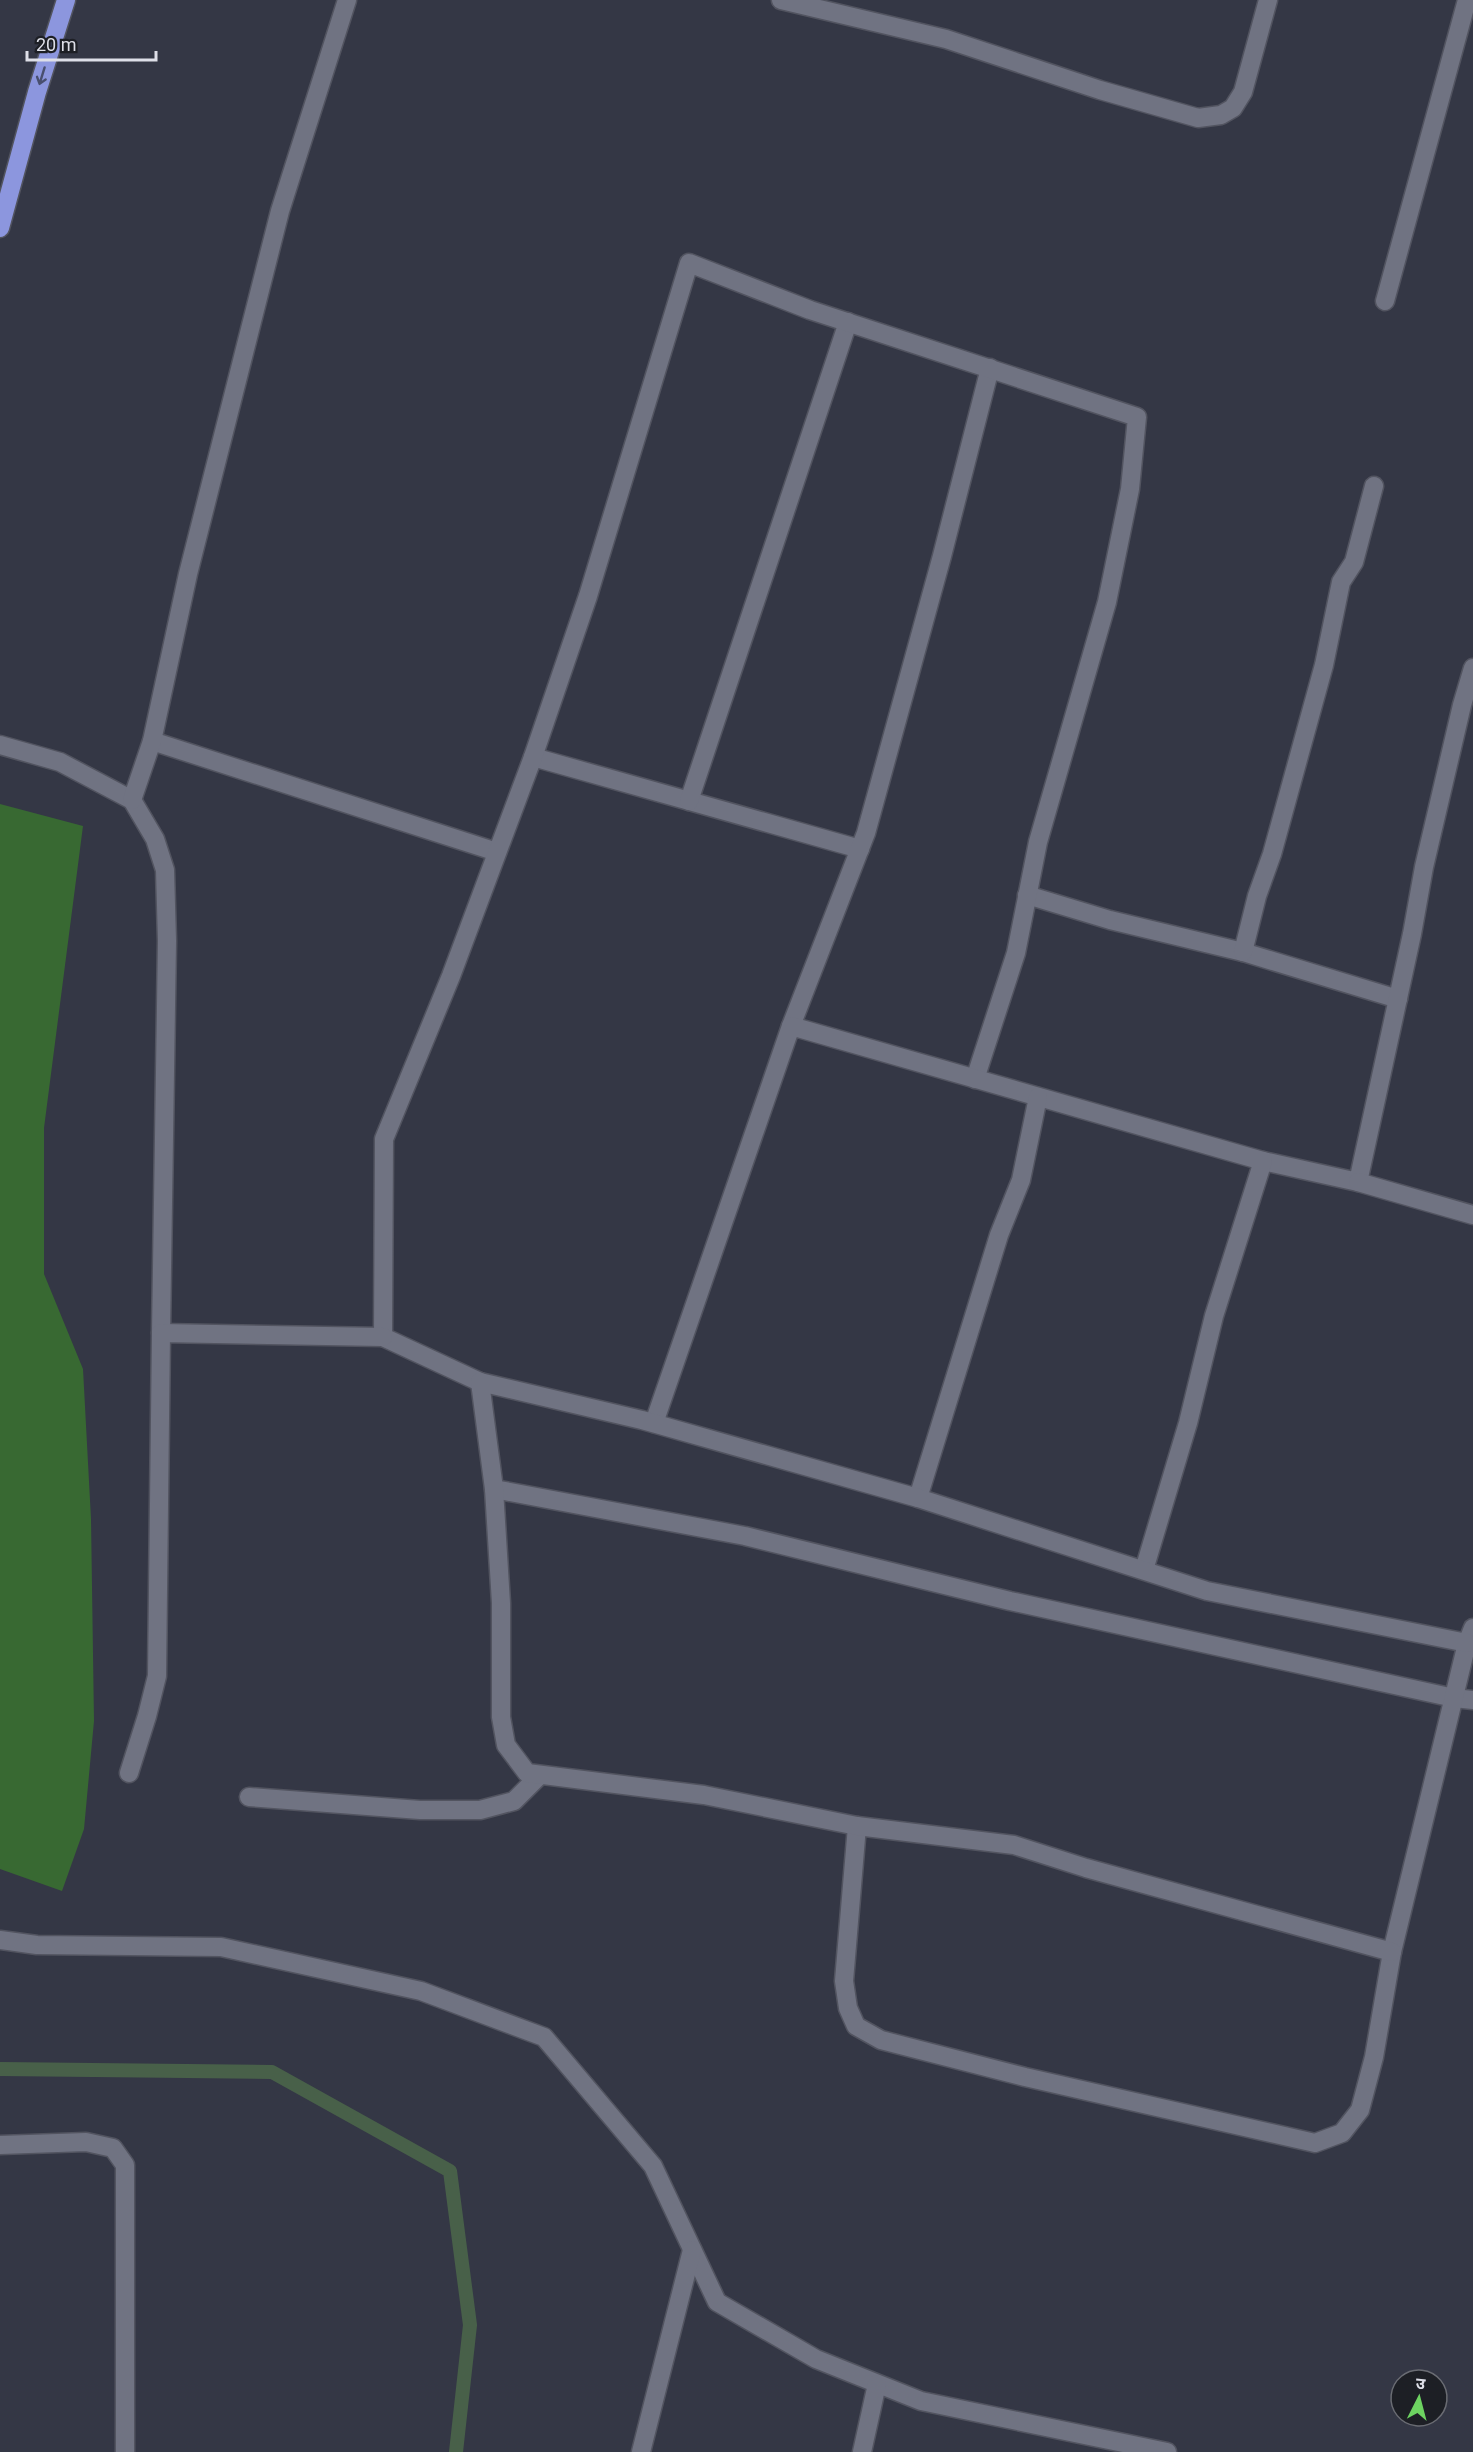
<svg xmlns="http://www.w3.org/2000/svg" width="1473" height="2452" viewBox="0 0 1473 2452" font-family="Roboto,'Noto Sans Devanagari',sans-serif">
  <style>
    .green { fill: #386932 }
    .lines { fill: none; stroke-linecap: round; stroke-linejoin: round }
    .stream { stroke: #486049; stroke-width: 14 }
    .minor-casing { stroke: #525460; stroke-width: 21 }
    .highway-casing { stroke: #525460; stroke-width: 21 }
    .minor { stroke: #707382; stroke-width: 18 }
    .highway { stroke: #8c96de; stroke-width: 18 }
    .oneway { stroke: #494f6f }
  </style>
  <rect width="100%" height="100%" fill="#343745"/>
  <!-- green -->
  <path class="green" d="M0,804L83,826L44,1128V1274L83,1369L91,1519L94,1721L84,1829L62,1891L0,1869Z"/>
  <g class="lines">
    <!-- stream -->
    <path class="stream" d="M0,2069L272,2072L450,2171L470,2325L456,2452"/>
    <defs>
      <g id="minor">
        <path d="M781,0L946,39L1100,90L1198,118L1221,115L1233,108L1243,92L1268,0"/>
        <path d="M1385,301L1467,0"/>
        <path d="M152,741L497,852"/>
        <path d="M0,745L60,762L132,800L155,839L165,870L167,941L161,1333"/>
        <path d="M533,757L860,849"/>
        <path d="M132,800L152,741L188,574L280,211L347,0"/>
        <path d="M689,801L848,322"/>
        <path d="M1027,895L1110,920L1243,952L1398,999"/>
        <path d="M1243,952L1257,896L1272,854L1324,665L1341,582L1354,562L1374,486"/>
        <path d="M791,1026L866,833L942,556L990,368"/>
        <path d="M1263,1161L1358,1182L1412,934L1424,867L1462,705L1473,668"/>
        <path d="M1358,1182L1473,1215"/>
        <path d="M480,1382L383,1337L384,1139L451,976L533,757L588,596L689,263L810,310L1137,417L1130,489L1107,602L1038,842L1016,953L975,1079"/>
        <path d="M654,1423L791,1026L1263,1161L1214,1316L1188,1423L1144,1570"/>
        <path d="M494,1489L745,1536L1010,1601L1454,1698L1473,1700"/>
        <path d="M918,1498L999,1235L1021,1180L1038,1097"/>
        <path d="M129,1773L147,1716L157,1676L161,1333L383,1337"/>
        <path d="M249,1797L420,1810H480L514,1801L539,1776"/>
        <path d="M857,1826L844,1981L848,2008L856,2026L881,2040L1025,2077L1315,2143L1342,2133L1360,2110L1374,2057L1392,1952L1467,1643L1473,1628"/>
        <path d="M0,1940L37,1945L221,1947L421,1991L544,2037L653,2166L717,2302L816,2359L921,2401L1167,2452"/>
        <path d="M1392,1952L1086,1868L1014,1845L857,1826L704,1795L527,1773L506,1745L501,1717V1603L494,1489L480,1382L642,1420L918,1498L1207,1591L1467,1643"/>
        <path d="M0,2145L86,2142L113,2148L125,2165V2452"/>
        <path d="M641,2452L692,2250"/>
        <path d="M862,2452L877,2384"/>
      </g>
      <path id="highway" d="M0,228L37,92L66,0"/>
    </defs>
    <!-- minor casing -->
    <use href="#minor" class="minor-casing"/>
    <!-- highway casing -->
    <use href="#highway" class="highway-casing"/>
    <!-- minor -->
    <use href="#minor" class="minor"/>
    <!-- highway -->
    <use href="#highway" class="highway"/>
  </g>
  <!-- one-way arrows -->
  <defs><path id="oneway-shaft" d="M-6 0H5M1.5-3L5.5 0L1.5 3" fill="none" stroke-width="1.6" stroke-linecap="round" stroke-linejoin="round" transform="scale(1.5)"/></defs>
  <use class="oneway" href="#oneway-shaft" transform="translate(42 76) rotate(107)"/>
  <!-- north arrow -->
  <g transform="translate(1419 2398) rotate(6)"><circle r="28" fill="#1d1f25" stroke="#6a6c73" stroke-width="1.5"/>
  <path d="M0-4.5L10 22L0 15L-10 22Z" fill="#6dd361"/>
  <text y="-9" font-size="16" font-weight="bold" text-anchor="middle" fill="#dedfe8">उ</text>
  </g>
  <!-- scale -->
  <path d="M27 51v9h129v-9" fill="none" stroke="#dedfe8" stroke-width="3"/>
  <text x="36" y="51" font-size="18" fill="#dedfe8" stroke="#1d1f25" stroke-width="4.5" paint-order="stroke">20 m</text>
</svg>
